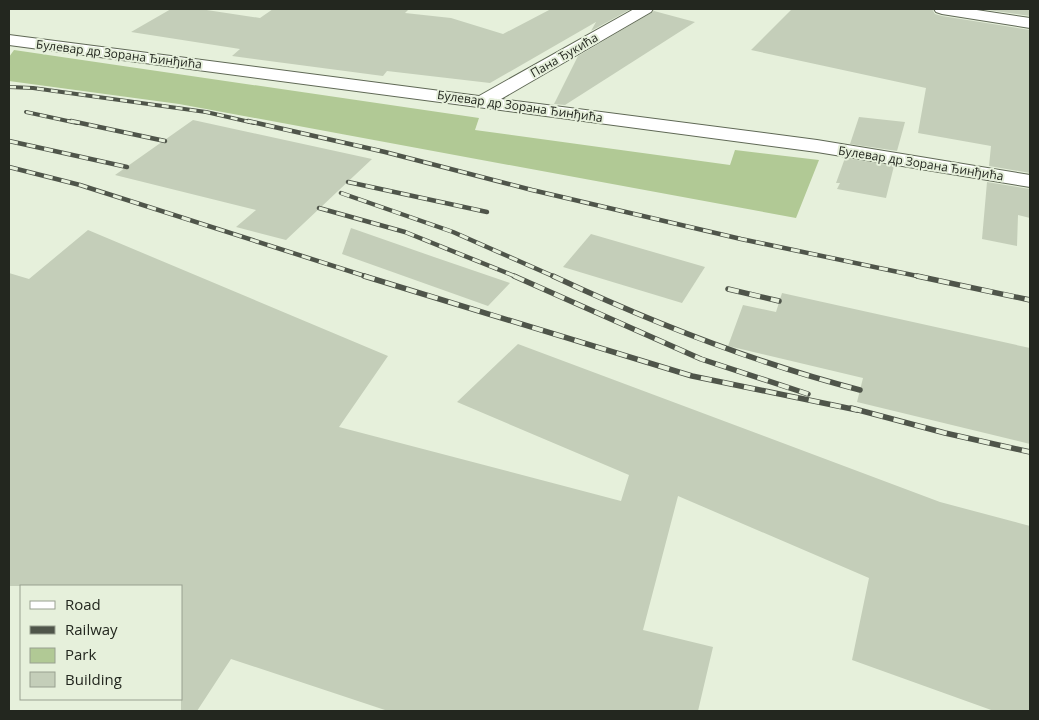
<svg xmlns="http://www.w3.org/2000/svg" width="1039" height="720" viewBox="0 0 1039 720" font-family="'Open Sans',sans-serif">
  <style>
    .green { fill: #b1c995 }
    .building { fill: #c4ceb9 }
    .lines { fill: none; stroke-linecap: round; stroke-linejoin: round }
    .street-casing { stroke: #5f6855; stroke-width: 2 }
    .street { fill: #fff; fill-rule: evenodd }
    .rail-far2-casing { stroke: #4f554a; stroke-width: 4 }
    .rail-far1-casing { stroke: #4f554a; stroke-width: 4.5 }
    .rail-casing { stroke: #4f554a; stroke-width: 5.5 }
    .rail-far2 { stroke: #e6f0db; stroke-width: 2.5; stroke-dasharray: 7; stroke-linecap: butt }
    .rail-far1 { stroke: #e6f0db; stroke-width: 3; stroke-dasharray: 9; stroke-linecap: butt }
    .rail { stroke: #e6f0db; stroke-width: 4; stroke-dasharray: 11; stroke-linecap: butt }
    .labels { text-anchor: middle; dominant-baseline: central; stroke-width: 4; stroke-linejoin: round; paint-order: stroke }
    .far-street-label { font-size: 12px; fill: #23271f; stroke: #e6f0db }
  </style>
  <rect width="100%" height="100%" fill="#e6f0db"/>
  <!-- green -->
  <path class="green" d="M14,50L479,118L475,130L730,165L735,150L819,160L796,218L179,104L9,81V57Z"/>
  <!-- building -->
  <g class="building">
    <path d="M171,9H200L260,18L273,9H409L405,13L451,18L503,34L551,9H631L591,31L596,22L490,83L387,71L383,76L232,56L240,49L131,32Z"/>
    <path d="M792,9H932L935,14L942,16L1030,30V173L989,166L991,146L918,133L926,88L751,50Z"/>
    <path d="M981,9H1030V16Z"/>
    <path d="M654,11L695,22L565,105L554,104L578,56Z"/>
    <path d="M859,117L905,122L897,151L850,144Z"/>
    <path d="M193,120L372,159L286,240L236,227L256,210L115,175Z"/>
    <path d="M845,158L894,166L886,198L837,189L840,183H836Z"/>
    <path d="M987,182L1030,189V218L1018,215L1017,246L982,239Z"/>
    <path d="M351,228L434,257L510,283L488,306L342,254Z"/>
    <path d="M88,230L388,356L339,427L621,501L629,475L457,402L518,344L940,502L1030,526V711H994L852,660L869,578L678,496L643,630L713,647L698,711H388L231,659L197,711H181V586H9V273L29,279Z"/>
    <path d="M591,234L705,267L682,303L563,267Z"/>
    <path d="M782,293L1030,348V444L857,402L863,378L728,346L743,305L776,312Z"/>
  </g>
  <g class="lines">
    <defs>
      <g id="street">
        <path d="M634,9H653L651,12L501,99L817,140L1030,175V187L817,152L9,45V35L479,96Z"/>
        <path d="M934,9H970L1030,18V28L942,14L936,12Z"/>
      </g>
    </defs>
    <!-- street casing -->
    <use href="#street" class="street-casing"/>
    <!-- street -->
    <use href="#street" class="street"/>
    <defs>
      <g id="rail-far2">
        <path d="M9,87L33,88L206,112L254,123"/>
        <path d="M26,112L77,123"/>
      </g>
      <g id="rail-far1">
        <path d="M71,121L165,141"/>
        <path d="M248,121L385,152L532,190L741,239L922,277"/>
        <path d="M9,141L127,167"/>
        <path d="M9,167L80,185L368,277"/>
        <path d="M348,182L487,212"/>
        <path d="M341,193L453,232L555,277"/>
        <path d="M319,208L405,232L517,277"/>
      </g>
      <g id="rail">
        <path d="M364,276L692,376L857,410"/>
        <path d="M514,276L701,359L808,394"/>
        <path d="M553,276C653,323 752,362 860,390"/>
        <path d="M917,276L1030,300"/>
        <path d="M728,289L779,301"/>
        <path d="M851,408L945,433L1030,452"/>
      </g>
    </defs>
    <!-- rail-far2 casing -->
    <use href="#rail-far2" class="rail-far2-casing"/>
    <!-- rail-far1 casing -->
    <use href="#rail-far1" class="rail-far1-casing"/>
    <!-- rail casing -->
    <use href="#rail" class="rail-casing"/>
    <!-- rail-far2 -->
    <use href="#rail-far2" class="rail-far2"/>
    <!-- rail-far1 -->
    <use href="#rail-far1" class="rail-far1"/>
    <!-- rail -->
    <use href="#rail" class="rail"/>
  </g>
  <g class="labels">
    <!-- far-street labels -->
    <g class="far-street-label">
      <text transform="translate(119 54) rotate(7)">Булевар др Зорана Ђинђића</text>
      <text transform="translate(564 55) rotate(-30)">Пана Ђукића</text>
      <text transform="translate(520 106) rotate(8)">Булевар др Зорана Ђинђића</text>
      <text transform="translate(921 163) rotate(9)">Булевар др Зорана Ђинђића</text>
    </g>
  </g>
  <!-- border -->
  <rect width="1039" height="720" fill="none" stroke="#23271f" stroke-width="20"/>
  <!-- legend -->
  <rect x="20" y="585" width="162" height="115" fill="#e6f0db" stroke="#98a090"/>
  <rect x="30" y="601" width="25" height="8" fill="#ffffff" stroke="#98a090"/>
  <text x="65" y="610" font-size="15" fill="#23271f">Road</text>
  <rect x="30" y="626" width="25" height="8" fill="#4f554a" stroke="#98a090"/>
  <text x="65" y="635" font-size="15" fill="#23271f">Railway</text>
  <rect x="30" y="648" width="25" height="15" fill="#b1c995" stroke="#98a090"/>
  <text x="65" y="660" font-size="15" fill="#23271f">Park</text>
  <rect x="30" y="672" width="25" height="15" fill="#c4ceb9" stroke="#98a090"/>
  <text x="65" y="685" font-size="15" fill="#23271f">Building</text>
</svg>
